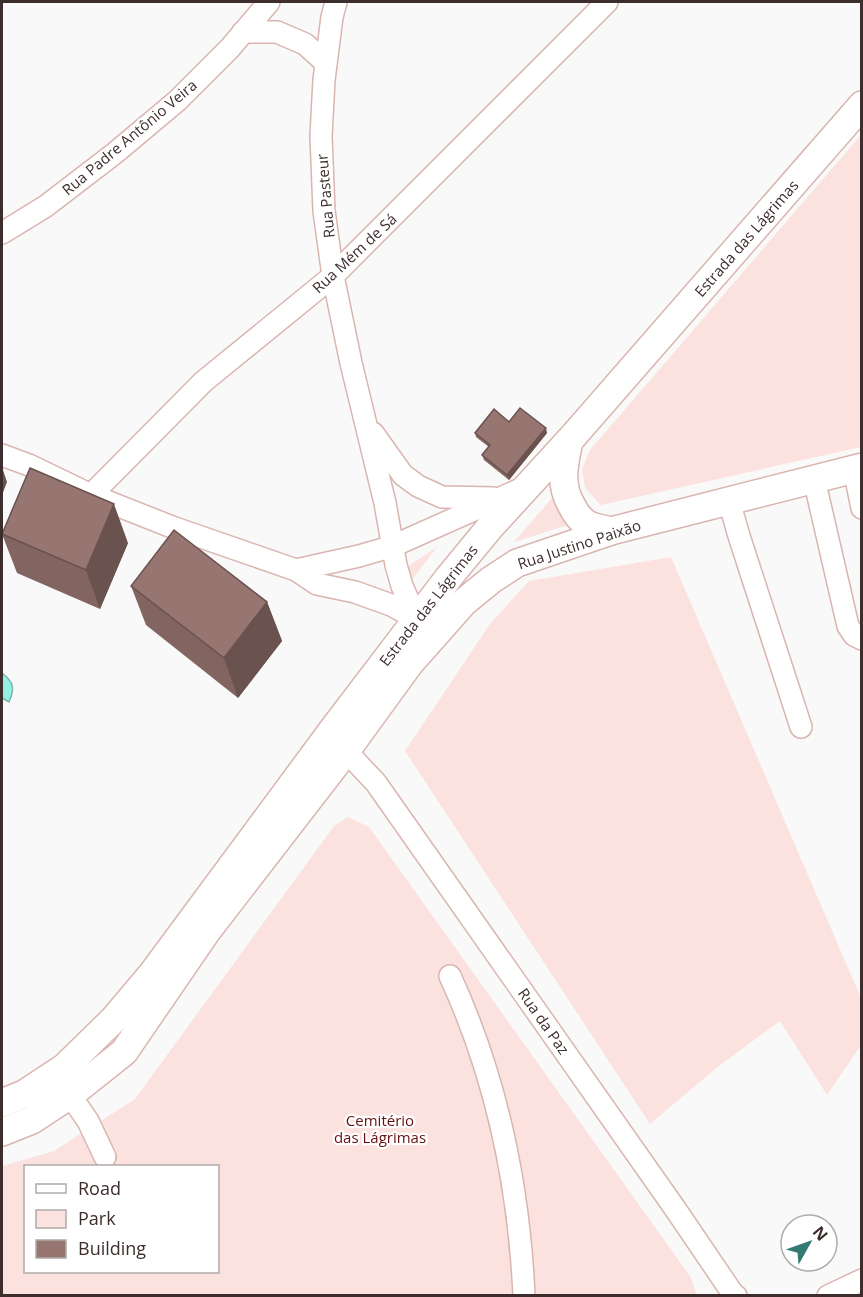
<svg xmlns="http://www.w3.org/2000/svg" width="863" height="1297" viewBox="0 0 863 1297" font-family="'Open Sans',sans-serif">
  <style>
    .green { fill: #fbe2df; fill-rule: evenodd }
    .water { fill: #94f0e3; stroke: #7ab6ac; stroke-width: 1.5 }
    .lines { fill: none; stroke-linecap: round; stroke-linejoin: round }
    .minor-casing { stroke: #dab5b0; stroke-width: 24 }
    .major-casing { stroke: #dab5b0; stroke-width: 30 }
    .minor { stroke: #fff; stroke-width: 21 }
    .major { stroke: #fff; stroke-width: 27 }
    .wall { fill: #826561 }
    .shaded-wall { fill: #6a524f }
    .building { fill: #977571; stroke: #6a524f; stroke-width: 1.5 }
    .labels { text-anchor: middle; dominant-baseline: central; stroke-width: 4.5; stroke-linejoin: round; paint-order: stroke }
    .street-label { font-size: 15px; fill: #3d2e2d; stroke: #fff }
    .park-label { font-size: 15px; fill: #670f0f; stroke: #fff }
  </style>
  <rect width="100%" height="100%" fill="#f9f9f9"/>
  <!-- green -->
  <g class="green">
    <path d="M861,135V447L601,505L585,488L582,469L590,450Z"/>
    <path d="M553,497L568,525L514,542Z"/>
    <path d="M437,547L407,586L404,569Z"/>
    <path d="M671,557L861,998V1045L827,1095L780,1021L720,1065L650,1124L405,751L490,624L529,581Z"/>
    <path d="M348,817L369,827L690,1276L697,1295L2,1296V1166L54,1151L135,1099L334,826ZM26,1166H218V1272H26Z"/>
  </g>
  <!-- water -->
  <path class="water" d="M2,673C14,682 15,689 9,702L2,698Z"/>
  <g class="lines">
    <defs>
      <g id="minor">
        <path d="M336,2L332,17L324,80L321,136L324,211L333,276L351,363L385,503L396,565L402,586L416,618"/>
        <path d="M243,32H277L305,44L326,63"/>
        <path d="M2,233L46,206L115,153L177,101L230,48L269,2"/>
        <path d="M373,433L403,475L418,486L442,497L494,498"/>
        <path d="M2,455L29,465L91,495L172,527L296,570L317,584L355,592L391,605L419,620"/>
        <path d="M854,469L862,508"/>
        <path d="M814,479L848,626L854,635L862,639"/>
        <path d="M91,495L203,382L333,276L607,2"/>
        <path d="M729,501L739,536L801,727"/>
        <path d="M296,570L359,556L393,546L523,488"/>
        <path d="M346,751L376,783L676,1210L733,1294L736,1296"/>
        <path d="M450,976C496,1076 519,1185 524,1296"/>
        <path d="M70,1095L88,1121L105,1157"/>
        <path d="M828,1296L862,1280"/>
      </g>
      <g id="major">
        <path d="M569,441C564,464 559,485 572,506C575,513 581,520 587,524C594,528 604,529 611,531"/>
        <path d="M2,1103L24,1094L65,1067L114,1019L152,974L334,728L449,577L491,526L569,441L862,105"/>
        <path d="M2,1132L32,1120L70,1095L124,1052L207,931L346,751L410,663L464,602L491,580L517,563L611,531L862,467"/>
      </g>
    </defs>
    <!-- minor casing -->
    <use href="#minor" class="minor-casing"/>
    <!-- major casing -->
    <use href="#major" class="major-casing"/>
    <!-- minor -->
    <use href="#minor" class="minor"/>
    <!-- major -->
    <use href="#major" class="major"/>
  </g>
  <!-- wall -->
  <g class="wall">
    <path d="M509,422L547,433L509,480L484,460L482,455L489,447L476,437L475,433Z"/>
    <path d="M2,534L128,543L100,609L17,573Z"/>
    <path d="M131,586L267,602L282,641L238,698L146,625Z"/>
  </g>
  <!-- shaded-wall -->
  <g class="shaded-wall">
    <path d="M546,428L547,433L509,480L507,475Z"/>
    <path d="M2,467L7,482L2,495Z"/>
    <path d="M114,504L128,543L100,609L86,570Z"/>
    <path d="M267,602L282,641L238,698L224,658Z"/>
  </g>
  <!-- building -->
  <g class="building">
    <path d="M520,408L546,428L507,475L482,455L490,445L475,433L494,409L509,422Z"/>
    <path d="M30,468L114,504L86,570L2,534Z"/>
    <path d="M174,530L267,602L224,658L131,586Z"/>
  </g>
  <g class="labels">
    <!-- street labels -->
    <g class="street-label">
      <text transform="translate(129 137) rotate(-40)">Rua Padre Antônio Veira</text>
      <text transform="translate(325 196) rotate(-95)">Rua Pasteur</text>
      <text transform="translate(746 238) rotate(-49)">Estrada das Lágrimas</text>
      <text transform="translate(354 253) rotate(-43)">Rua Mém de Sá</text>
      <text transform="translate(579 544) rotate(-18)">Rua Justino Paixão</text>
      <text transform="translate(428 605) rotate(-52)">Estrada das Lágrimas</text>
      <text transform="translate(544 1021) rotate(55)">Rua da Paz</text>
    </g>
    <!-- park labels -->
    <g class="park-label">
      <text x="380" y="1120">Cemitério<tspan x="380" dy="17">das Lágrimas</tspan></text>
    </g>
  </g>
  <!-- border -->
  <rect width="863" height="1297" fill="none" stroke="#3d2e2d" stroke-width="6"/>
  <!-- legend -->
  <rect x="24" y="1165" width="195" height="108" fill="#ffffff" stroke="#b1abab" stroke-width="1.5"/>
  <rect x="36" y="1184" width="30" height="9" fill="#ffffff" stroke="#b1abab" stroke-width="1.5"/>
  <text x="78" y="1195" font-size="18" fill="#3d2e2d">Road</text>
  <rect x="36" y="1210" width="30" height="18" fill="#fbe2df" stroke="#b1abab" stroke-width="1.5"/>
  <text x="78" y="1225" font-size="18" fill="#3d2e2d">Park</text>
  <rect x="36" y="1240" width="30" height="18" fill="#977571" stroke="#b1abab" stroke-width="1.5"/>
  <text x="78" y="1255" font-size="18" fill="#3d2e2d">Building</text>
  <!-- north arrow -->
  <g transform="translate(809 1243) rotate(50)"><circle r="28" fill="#ffffff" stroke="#b1abab" stroke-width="1.5"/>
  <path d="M0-4.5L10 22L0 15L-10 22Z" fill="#347a71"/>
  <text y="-9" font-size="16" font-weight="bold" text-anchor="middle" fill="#3d2e2d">N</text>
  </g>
</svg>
